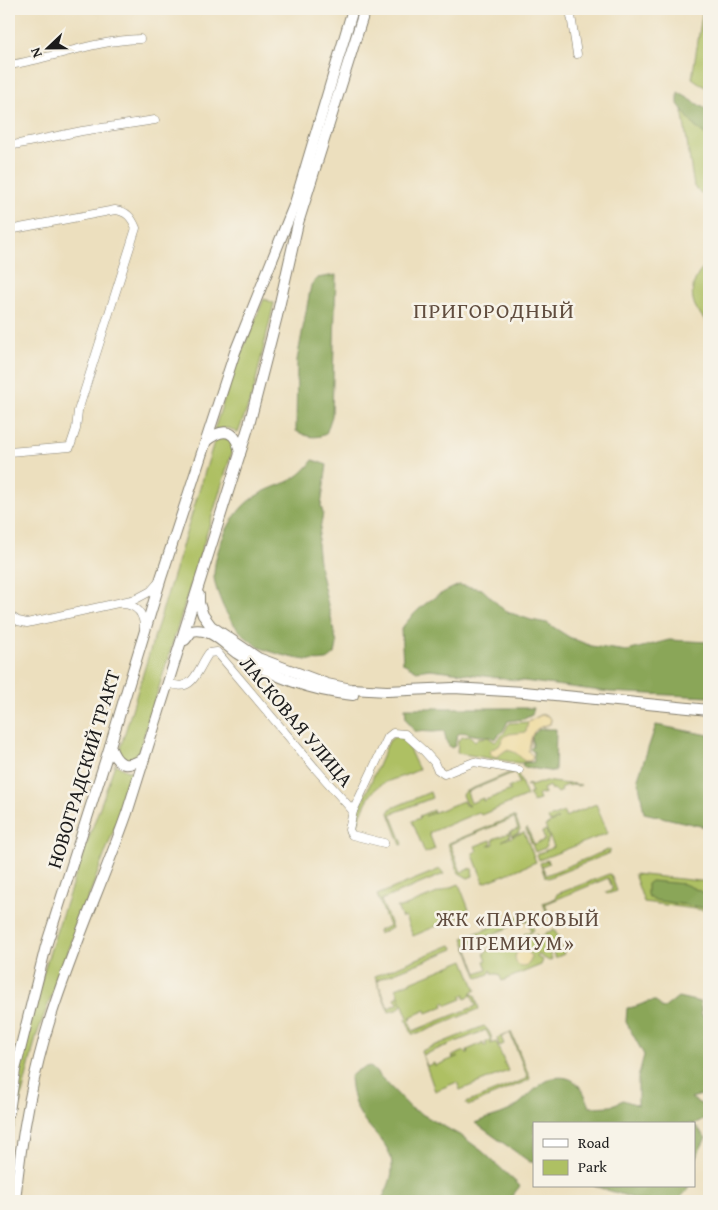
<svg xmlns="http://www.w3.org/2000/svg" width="718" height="1210" viewBox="0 0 718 1210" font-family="'Gentium Book Plus',serif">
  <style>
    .green { fill: #aec063; stroke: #656e40; fill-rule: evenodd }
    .forest { fill: #8aa659; stroke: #53613a }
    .sand { fill: #eeda9e; stroke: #857b5d }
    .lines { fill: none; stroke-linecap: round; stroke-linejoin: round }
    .minor-casing { stroke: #847e6d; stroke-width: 9 }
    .major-casing { stroke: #847e6d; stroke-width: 12 }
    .minor { stroke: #fff; stroke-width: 8 }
    .major { stroke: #fff; stroke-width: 10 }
    .labels { text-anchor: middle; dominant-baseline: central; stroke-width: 5; stroke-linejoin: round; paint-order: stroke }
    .street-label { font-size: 20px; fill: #1c1c1c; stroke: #f7f3e8 }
    .neighbourhood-label { font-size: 21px; letter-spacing: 1px; fill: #614d3f; stroke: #f7f3e8 }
    .quarter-label { font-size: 22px; letter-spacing: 1px; fill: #614d3f; stroke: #f7f3e8 }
  </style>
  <rect width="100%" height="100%" fill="#f7f3e8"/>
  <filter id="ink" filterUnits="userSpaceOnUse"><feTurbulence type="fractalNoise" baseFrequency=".02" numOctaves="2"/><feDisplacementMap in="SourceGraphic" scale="10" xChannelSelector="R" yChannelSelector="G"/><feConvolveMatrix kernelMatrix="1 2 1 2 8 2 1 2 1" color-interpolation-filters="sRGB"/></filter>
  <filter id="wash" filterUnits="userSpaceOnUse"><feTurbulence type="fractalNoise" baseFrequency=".0096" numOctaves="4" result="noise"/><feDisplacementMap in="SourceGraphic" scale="20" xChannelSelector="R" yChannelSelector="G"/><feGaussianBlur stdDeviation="1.12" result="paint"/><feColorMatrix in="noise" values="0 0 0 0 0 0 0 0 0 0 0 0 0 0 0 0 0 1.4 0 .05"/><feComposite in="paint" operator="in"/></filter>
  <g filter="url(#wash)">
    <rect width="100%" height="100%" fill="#ecdfbe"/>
    <!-- green -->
    <g class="green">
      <path d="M703,9H709V90L692,78Z"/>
      <path d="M682,109L709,125V200L694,187Z"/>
      <path d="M709,263V326C705,319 698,313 695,306C688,289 696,273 709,263Z"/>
      <path d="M264,299L274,303L253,393L238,433L229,428L214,430L234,369Z"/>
      <path d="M219,437L230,439L233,446L232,452L137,758L129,762L120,757L119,752L214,442Z"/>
      <path d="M541,715H546L551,719L550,724C529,730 534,733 528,751L533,756L529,762L519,763L457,753L458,741L462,737L470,736L475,741L478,738L488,737L495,742L504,733L508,725L510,723L528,722Z"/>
      <path d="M394,737C395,737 400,736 402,737C406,739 415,764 419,769C407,777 387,779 378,787C367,795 358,820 356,833H353L352,825L389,741Z"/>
      <path d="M115,764L127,771H136L36,1037L14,1128C17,1098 19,1067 26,1038C48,944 84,854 115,764Z"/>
      <path d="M514,771L517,772L527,796L481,815L479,812L429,833L435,849L425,853L412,821L420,818L419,816L433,810L434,812L425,816L463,801L465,805L470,806L466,804L462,795L464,792ZM515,772L519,783L508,788L511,790L483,801V798L471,803L467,792Z"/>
      <path d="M545,781L567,784L568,783L581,785L577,786L575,784L569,786L568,785L561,788L562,791L558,793L554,789L551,790L549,786L543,789L545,793L538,795L540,800L533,802L529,794L532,793L529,785L526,786L529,783L531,786Z"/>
      <path d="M430,792L432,798L391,814L403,844L401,845L389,813L390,809Z"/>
      <path d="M596,804L608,833L539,860L537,854L554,847L545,826L558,819L550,822L548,818L564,812L565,817Z"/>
      <path d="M512,817H515L520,829L518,833L512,836L510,832L518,829L514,818L450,844L461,872L472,868L473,876L468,878L459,873L448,844L449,843Z"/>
      <path d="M527,828L534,844L545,840L542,832L546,830L549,838L545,848L535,852L526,829Z"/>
      <path d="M524,832L536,862L484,883L473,855V853L477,851L475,846L491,840L492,844L488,846L494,844L493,839L509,833L510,836L502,841Z"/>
      <path d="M610,849V853L548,878L545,877L540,863L547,860L549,863L542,866L546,875Z"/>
      <path d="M440,869L444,874L381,900L392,928L379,934L378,931L389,926L377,895Z"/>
      <path d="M609,874L611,875L617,891L607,894L606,892L613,889L608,878L545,904L549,915L556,913L557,914L548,917L543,903L556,898L557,894Z"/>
      <path d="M634,874L709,882V911L644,902Z"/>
      <path d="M459,884L470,912L413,936L405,917L402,918L397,907L401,908Z"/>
      <path d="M526,914L534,930L529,934L531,939V936L536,934L538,938L545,935V933L555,930L564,954L555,958L552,949L549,951L552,959L549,961L537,954L538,958L543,960L541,965L502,981L499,974H493L491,970L489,974L478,978L463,938ZM527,920L531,931L524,934L525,936L506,944L505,942L489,948L490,950L484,953L487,960L484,961L487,969L477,973L466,945Z"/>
      <path d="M451,945L454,949L377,980L388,1008L398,1004L395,998L399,996L402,1004L399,1009L389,1012L375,976Z"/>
      <path d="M464,960L476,990L470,993L475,995L479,1009L418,1034H412L406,1019L408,1018L396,988ZM465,994V998L472,995L476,1006L413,1031L409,1021L412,1019L410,1017L426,1010L427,1013L444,1006L443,1003L445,1002L447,1005L462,999L461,996Z"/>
      <path d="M484,1026C489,1030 492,1036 492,1042L490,1044L496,1042L508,1071L460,1090L457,1082L435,1091L421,1051ZM486,1030L491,1040L485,1043L487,1045L484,1046L483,1043L467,1050L468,1053H466L465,1051L452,1056L453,1058L459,1056L435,1066L434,1063L427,1066L423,1055Z"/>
      <path d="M511,1032L530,1078L529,1080L468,1106L466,1103L528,1078L510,1033L501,1037L504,1044L499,1046L497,1038Z"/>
    </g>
    <!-- forest -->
    <g class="forest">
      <path d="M678,92L709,111V137L695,127L678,104Z"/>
      <path d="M336,275L332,416L326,434C314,439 308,437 296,431L297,360L311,285L317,278Z"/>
      <path d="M313,460L327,465L321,506L323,513L317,545L320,570L337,644L335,654C332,656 329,660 326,660C310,663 284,656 269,651C249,645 230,623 222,604C219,596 215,587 214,578C213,551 232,509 256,496C280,481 294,486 313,460Z"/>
      <path d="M459,585L482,589L505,611L531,620L547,623L569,637L591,646L627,651L669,640L709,642V697L609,692L430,669L417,671L403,663L401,629C419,606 432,597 459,585Z"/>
      <path d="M405,708H534L532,715L524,719L508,721L503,731L495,739C486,734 482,737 474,735C466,734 465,730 457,735L455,746L451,748L447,743L444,731L433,732L414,731L406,719Z"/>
      <path d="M656,725L709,735V828L644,813L638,778Z"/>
      <path d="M544,729H556L555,772L524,767L522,765L523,763L534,762V752L530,749L533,746L532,736L538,730Z"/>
      <path d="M651,881L684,884L707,894L709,898V907L706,908L653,900L647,895V884Z"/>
      <path d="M678,997L700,1002L702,1016H709V1093L691,1098L709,1109V1116L694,1124H534V1162H530L475,1123C485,1118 498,1116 508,1111C528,1102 542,1072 567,1078C580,1081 586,1096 590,1107L611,1106L623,1100L638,1105V1078L644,1055L626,1022L627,1008C640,1007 644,1001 656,1001L663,1009Z"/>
      <path d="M370,1066L411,1108L463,1137L482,1151L520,1186L508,1201H381C386,1191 392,1180 392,1169C393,1144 371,1133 360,1114C353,1103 351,1090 350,1077C356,1070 362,1068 370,1066Z"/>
      <path d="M694,1124L706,1138L694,1161Z"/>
      <path d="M594,1186H688V1190L677,1201H643Z"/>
    </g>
    <!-- sand -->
    <g class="sand">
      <path d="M541,715H546L551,719L550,724C529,730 534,733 528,751L533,756L531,761H524C519,755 515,751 506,750L497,757L491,755L490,750L499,746L504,737L509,734L526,732L528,722Z"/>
      <circle cx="523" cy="958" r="8"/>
    </g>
  </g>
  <g filter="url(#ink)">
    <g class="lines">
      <defs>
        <g id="minor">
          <path d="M570,9L577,54"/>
          <path d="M9,65C53,58 96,40 140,39"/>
          <path d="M9,146L82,131L155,120"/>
          <path d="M9,230L115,210C127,211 132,218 136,228L78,411L76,429L70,447L9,452"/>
          <path d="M123,604C137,605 144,614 144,628"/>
          <path d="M9,615L18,621L27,623L136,599L151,591L158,583"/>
          <path d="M169,683C194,694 197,669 209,653L217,652L315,768L353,811"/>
          <path d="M384,843L352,835L349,830L353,811L388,737L393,733L405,734L424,751L434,762L437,769L444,774L474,762L519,770"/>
        </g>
        <g id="major">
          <path d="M206,441C224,426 237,430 240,454"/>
          <path d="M199,595V603L203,615L211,626L258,658L327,684L351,689L387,691L453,688L524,692L709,710"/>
          <path d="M185,640L192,631C209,626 225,645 238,654C270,676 314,692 353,695"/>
          <path d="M110,746C117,766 126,769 144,758"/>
          <path d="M9,1112L15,1070L46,946L110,746L161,578L235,352L295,203L353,9"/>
          <path d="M15,1201C21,1138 32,1076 51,1016C73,947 103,881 127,813L249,425L277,316L298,223L365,9"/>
        </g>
      </defs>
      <!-- minor casing -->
      <use href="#minor" class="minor-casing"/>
      <!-- major casing -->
      <use href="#major" class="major-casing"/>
      <!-- minor -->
      <use href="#minor" class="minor"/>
      <!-- major -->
      <use href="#major" class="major"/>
    </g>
  </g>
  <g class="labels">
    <!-- street labels -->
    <g class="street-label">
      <text transform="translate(297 721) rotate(50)">ЛАСКОВАЯ УЛИЦА</text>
      <text transform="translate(83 769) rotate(-73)">НОВОГРАДСКИЙ ТРАКТ</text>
    </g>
    <!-- neighbourhood labels -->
    <g class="neighbourhood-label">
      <text x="518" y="918">ЖК «ПАРКОВЫЙ<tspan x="518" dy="24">ПРЕМИУМ»</tspan></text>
    </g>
    <!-- quarter labels -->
    <g class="quarter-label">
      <text x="494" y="310">ПРИГОРОДНЫЙ</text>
    </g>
  </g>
  <!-- margin -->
  <rect width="718" height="1210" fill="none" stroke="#f7f3e8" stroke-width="30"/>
  <!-- legend -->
  <rect x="533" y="1122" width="162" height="65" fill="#f7f3e8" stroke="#9f9d96"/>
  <rect x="543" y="1139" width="25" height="8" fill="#ffffff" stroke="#9f9d96"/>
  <text x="578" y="1148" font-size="15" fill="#1c1c1c">Road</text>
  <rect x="543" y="1160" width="25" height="15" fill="#aec063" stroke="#9f9d96"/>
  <text x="578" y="1172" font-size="15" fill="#1c1c1c">Park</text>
  <!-- north arrow -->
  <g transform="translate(48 48) rotate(248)" stroke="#f7f3e8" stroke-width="4" paint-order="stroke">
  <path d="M0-4L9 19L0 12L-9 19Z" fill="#1c1c1c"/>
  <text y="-8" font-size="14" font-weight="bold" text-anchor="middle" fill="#1c1c1c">N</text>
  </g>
</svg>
